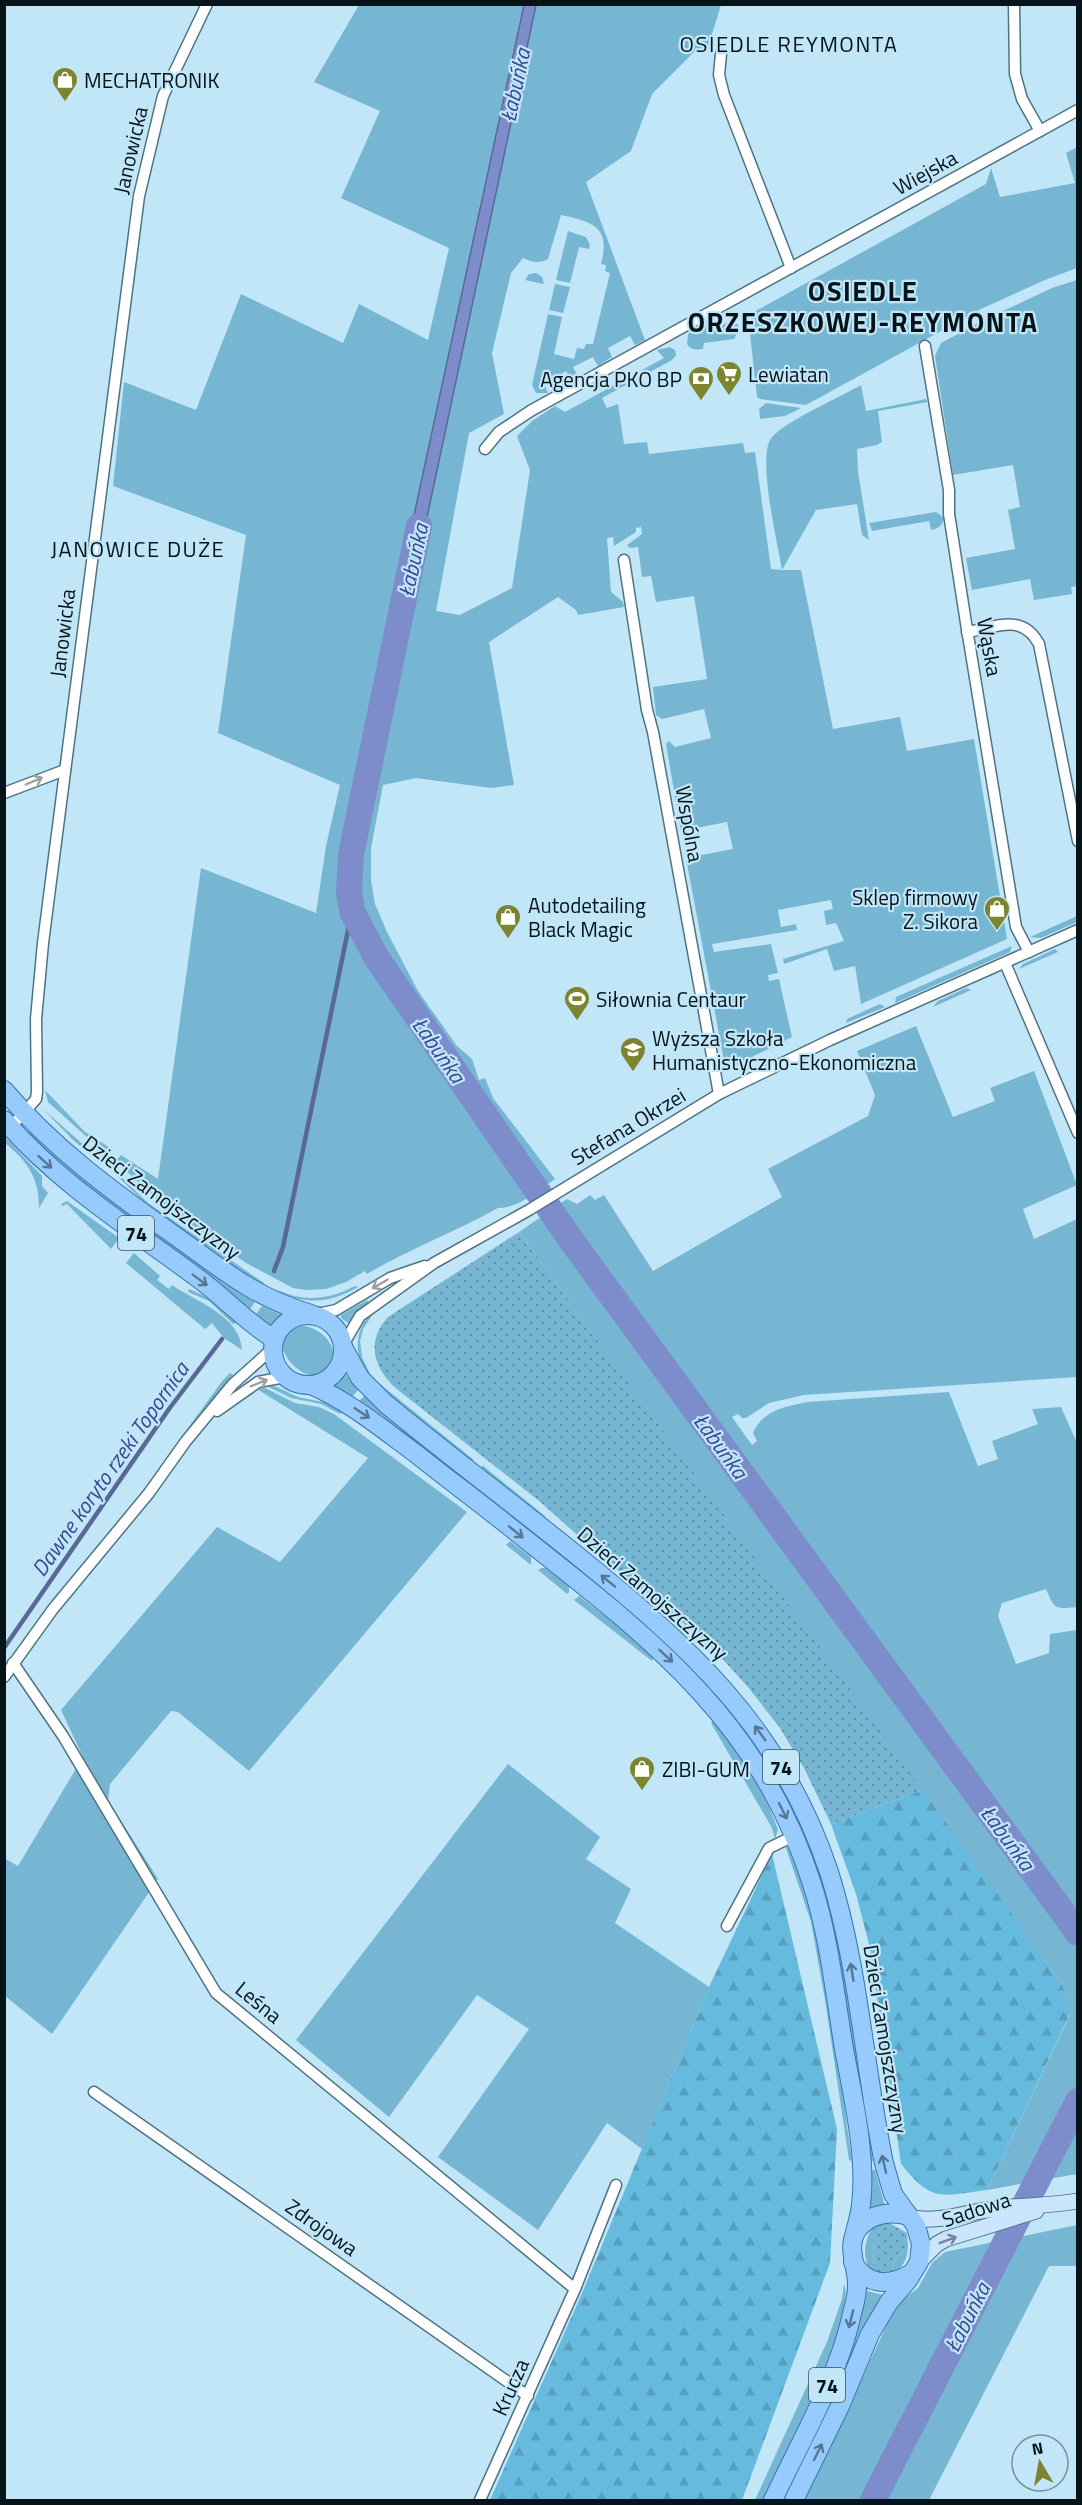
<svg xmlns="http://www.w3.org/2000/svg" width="1082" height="2505" viewBox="0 0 1082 2505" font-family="'Titillium Web',sans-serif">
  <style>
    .green { fill: #77b6d2 }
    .forest { fill: url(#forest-firs) }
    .garden { fill: url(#garden-dots) }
    .water { fill: #7d8dcc; stroke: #596896; stroke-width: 1.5 }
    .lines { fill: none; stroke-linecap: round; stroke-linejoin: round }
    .stream { stroke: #596896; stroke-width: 4.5 }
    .river { stroke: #7d8dcc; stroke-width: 26 }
    .street-casing { stroke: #507382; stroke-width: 13 }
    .secondary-casing { stroke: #507382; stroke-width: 17 }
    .primary-casing { stroke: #3774ac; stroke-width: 20 }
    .street { stroke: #fff; stroke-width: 10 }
    .secondary { stroke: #cbe5fe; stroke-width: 15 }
    .primary { stroke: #97cbfd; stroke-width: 18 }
    .oneway { stroke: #9ba1a3 }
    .oneway2 { stroke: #567896 }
    .oneway3 { stroke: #728697 }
    .labels { text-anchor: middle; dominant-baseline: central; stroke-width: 4.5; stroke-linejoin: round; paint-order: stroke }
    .shield { fill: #c0e6f7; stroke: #3e525c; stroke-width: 1.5 }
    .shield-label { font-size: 20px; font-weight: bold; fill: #061319 }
    .poi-label { font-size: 21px; fill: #061319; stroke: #c0e6f7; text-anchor: start }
    .street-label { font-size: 21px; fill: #061319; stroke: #c0e6f7 }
    .neighbourhood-label { font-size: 22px; letter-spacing: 1.5px; fill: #061319; stroke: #c0e6f7 }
    .water-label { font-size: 22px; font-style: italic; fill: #394793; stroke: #c0e6f7 }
    .district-label { font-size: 27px; font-weight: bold; letter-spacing: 1.5px; fill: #061319; stroke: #c0e6f7 }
  </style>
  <defs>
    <pattern id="forest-firs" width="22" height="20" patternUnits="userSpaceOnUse" patternTransform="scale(1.5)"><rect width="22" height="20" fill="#66badd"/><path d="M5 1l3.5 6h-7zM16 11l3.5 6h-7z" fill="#579fbd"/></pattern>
    <pattern id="garden-dots" width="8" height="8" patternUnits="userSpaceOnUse" patternTransform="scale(1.5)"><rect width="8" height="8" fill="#77b6d2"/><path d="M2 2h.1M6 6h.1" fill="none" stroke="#6093aa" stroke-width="1.8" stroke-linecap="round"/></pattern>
  </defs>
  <rect width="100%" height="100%" fill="#c0e6f7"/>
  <!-- green -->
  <g class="green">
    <path d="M359,5H721L707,50L702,54L695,51L652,94L631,151L586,182L645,340L635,345L630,336L608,348L612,357L598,366L593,357L573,367L578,377L571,380L566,371L544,384L548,393H536L532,385L548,314L562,317L554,354L574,359L577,348L584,349L586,344H593L610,273L605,271L606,265L601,264C611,227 593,222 561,215L548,259C540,264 530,262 523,258L511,273L492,353L504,414L469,433L436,611L460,615L512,588L530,470L517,436L532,421L555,406L565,412L664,358L657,350L670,347L675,350L676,355L672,360L602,398L607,408L618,404L624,444L647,442L649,454L743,443L745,453L755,452L771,569L782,570C778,544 756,455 772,437C786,421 840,397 861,385L866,411L926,399L928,402L878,411L882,442L877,445L857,449L858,472L869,540L862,535L857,504L816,510L782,570H801L833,729L900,717L907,751L974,739L1007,939L861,1004L855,966L834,971L827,949L784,964L783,959L844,941L836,923L826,925L824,911L833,909L831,900L778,910L781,927L796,924L797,930L712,944L714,952L771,944L778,973L768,975L769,981L779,979L792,1037L732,1067L725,1066L686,858L733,849L727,822L681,831L666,744L669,741L675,747L711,738L704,709L662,719L656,715L653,687L707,679L694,596L656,602L651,576L642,577L638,547L630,548L627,545L642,534L641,527L636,528V532L614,546L613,537L607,538L611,592L623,602L624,607L578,615L576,610L558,597L489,642L514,785L491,788L416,778L383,785L371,848V880L375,904L387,932L418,991L457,1046L472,1059L479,1080L485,1078L493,1098L555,1179C538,1191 519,1208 498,1208C455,1232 409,1249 367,1274L365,1271L346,1282L326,1289L306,1290L293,1288L246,1263L157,1200L116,1161L121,1155L158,1179L201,868L316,913L326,846L340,785L218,733L246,535L113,486L124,382L196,410L241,294L343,343L359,304L428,340L449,248L341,198L380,111L314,82Z"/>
    <path d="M1077,147V268L1045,280L983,308L806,405L760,399L757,397L749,325L752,313L986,184L991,168L1000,197L1075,183L1066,153Z"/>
    <path d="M568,231L586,237L590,245L589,249L579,247L570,283L556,280Z"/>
    <path d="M536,273L542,277L544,284L525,280L529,274Z"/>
    <path d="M1077,280V586L1071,587L1072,594L1034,600L1030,579L972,590L966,558L1015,549L1008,510L1020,507L1013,465L953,475L935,356L941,343L988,318L1052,288Z"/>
    <path d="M555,284L570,287L563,313L549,310Z"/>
    <path d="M733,319L740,328L734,339L704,343L703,349C696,350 691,350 687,344L688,334L708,322L718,328Z"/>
    <path d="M766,403L801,408L785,416L760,419L759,409Z"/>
    <path d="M936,512L943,517C944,525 938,529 931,530L929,521L872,531L869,523Z"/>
    <path d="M1077,916V922L1041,938L1030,937Z"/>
    <path d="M1012,946L1010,952L895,1003L896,997Z"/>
    <path d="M1055,949L1058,952L1019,969L1023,964Z"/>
    <path d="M966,988L971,990L933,1007L938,1001Z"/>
    <path d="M880,1004L885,1007L846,1023L847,1019Z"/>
    <path d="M916,1026L953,1117L995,1101L990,1088L1034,1071L1077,1185L1023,1209L1034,1239L1077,1219V1377L804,1395L769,1403L746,1418H742L738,1414L732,1417L752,1445L757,1441L753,1433C763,1410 786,1406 808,1402L949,1392L978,1466L998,1459L992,1441L1038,1424L1032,1409L1061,1407L1077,1443V1607C1055,1609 1055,1610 1046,1589L1002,1603L998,1616L1016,1664L1049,1653L1050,1634L1077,1630V2174L987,2190L1070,2015L1063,1986L519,1232L567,1199L577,1204L590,1195L595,1200L604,1195L653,1271L782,1197L768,1169L868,1116L875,1095L857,1051Z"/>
    <path d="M45,1090L84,1131L113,1150L108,1156L48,1102Z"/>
    <path d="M43,1109L103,1162H100L73,1140Z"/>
    <path d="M30,1129L77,1173L235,1290L255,1302L248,1312L93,1191L34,1140L28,1131Z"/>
    <path d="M5,1137L42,1176V1186L48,1193L39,1208C39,1178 28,1162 5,1143Z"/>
    <path d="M111,1167L148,1203L264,1283V1286L234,1267L149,1207L112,1171Z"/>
    <path d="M67,1201L119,1238L111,1249L67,1204L63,1206L61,1204Z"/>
    <path d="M134,1253L160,1276L157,1280L169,1289L172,1285C196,1302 240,1315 242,1350L224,1338L212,1323L205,1329L126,1263Z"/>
    <path d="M355,1286L358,1287C327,1305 304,1304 272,1290C279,1290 287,1294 295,1296C316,1301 336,1296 355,1286Z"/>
    <path d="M189,1289L209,1298L236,1323L233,1324L209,1301L188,1292Z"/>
    <path d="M367,1300L369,1303L356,1312L348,1323L341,1318V1315Z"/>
    <path d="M262,1306L281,1315L270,1331L254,1317Z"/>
    <path d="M375,1311L363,1329L360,1341L362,1357L372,1378C353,1359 352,1328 375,1311Z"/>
    <path d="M299,1325C318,1327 336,1340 333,1361C312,1406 252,1331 299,1325Z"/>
    <path d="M230,1373L233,1375L183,1435L223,1380Z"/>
    <path d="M344,1373L359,1389L352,1397L333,1386Z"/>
    <path d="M270,1384L298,1397L328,1403L342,1412L340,1414L321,1404L291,1398L265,1385Z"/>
    <path d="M378,1384H380L474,1460L471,1461L391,1398Z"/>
    <path d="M265,1388L295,1403L319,1407L334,1414L467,1512L249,1771L178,1712L171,1711L110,1784L108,1800L158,1879L52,2034L5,1996L4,1858L18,1866L83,1757L61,1710L217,1527L280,1562L368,1458L257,1389Z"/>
    <path d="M365,1395L628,1606L730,1705L782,1783L816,1855L832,1910L849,2001L873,2161L869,2162C858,2098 846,2034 835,1970C830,1939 827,1906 818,1876C792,1782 728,1705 659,1638L359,1401Z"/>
    <path d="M482,1465L545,1516V1517H542L482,1469Z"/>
    <path d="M510,1541L531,1557V1565L506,1545Z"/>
    <path d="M542,1568H546L569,1586V1592L567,1594L538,1570Z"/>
    <path d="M579,1596L655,1655L652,1661L574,1600Z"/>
    <path d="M715,1719C741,1754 764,1789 778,1830L775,1839L772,1828L711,1723Z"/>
    <path d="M508,1764L600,1837L586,1859L631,1889L615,1923L709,1987L642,2149L607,2123L538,2230L438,2157L529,2029L477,1995L389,2117L296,2040Z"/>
    <path d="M785,1845L789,1848C795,1864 802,1879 807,1895C832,1981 839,2073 852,2161L849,2160L825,2000L811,1922Z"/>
    <path d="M875,2169L885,2206L870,2211V2172Z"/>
    <path d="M1077,2225V2266H1049L929,2500H805L890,2318L901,2300L918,2288L932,2263L945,2252Z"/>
    <path d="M873,2227L874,2272L868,2267C863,2253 864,2240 873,2227Z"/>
    <path d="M908,2247C907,2260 903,2268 891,2275L895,2259Z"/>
    <path d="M844,2284C858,2315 780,2466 763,2500H755L827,2342L842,2299Z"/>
    <path d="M867,2291L883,2295C848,2362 818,2432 785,2500H781L855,2340Z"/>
  </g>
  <!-- forest -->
  <g class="forest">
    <path d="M923,1790L1063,1986L1070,2014L987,2190C941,2196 932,2203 901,2164L870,1948L856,1894L831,1824Z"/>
    <path d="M772,1854L837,2129L830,2263L742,2500H490L580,2298L709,1987Z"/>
  </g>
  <!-- garden -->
  <g class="garden">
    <path d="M519,1232L923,1790L831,1824L805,1770L780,1728L748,1687L708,1643L610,1564L538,1500L398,1390C374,1370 365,1342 388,1317Z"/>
    <path d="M884,2220L907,2233L908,2247L895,2259L891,2275L874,2272L873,2227Z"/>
  </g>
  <!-- water -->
  <path class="water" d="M524,5H536L426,522V534L419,559L405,557Z"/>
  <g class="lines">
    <!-- stream -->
    <g class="stream">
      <path d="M274,1271L283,1247L352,911"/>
      <path d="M4,1648L169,1409L222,1339"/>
    </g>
    <!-- river -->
    <g class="river">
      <path d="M419,526L351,854L349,892L352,911L376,957L571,1240L1078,1933"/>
      <path d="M873,2500L1078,2101"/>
    </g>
    <defs>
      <g id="street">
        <path d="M1014,4L1015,74L1022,99L1040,131"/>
        <path d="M721,54L719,75L724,95L791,268"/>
        <path d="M925,346L949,490V514L966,623L1016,927L1029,952"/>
        <path d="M485,449L499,432L532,410L1078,110"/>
        <path d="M624,560L647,710L653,732L719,1094"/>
        <path d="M967,632C997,627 1022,613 1039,644L1078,841"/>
        <path d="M4,793L65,770"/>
        <path d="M1005,963L1078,1133"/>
        <path d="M11,1127L36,1099L37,1092L36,1019L43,943L139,196L163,96L207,4"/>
        <path d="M313,1315L336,1310L390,1278L425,1266"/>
        <path d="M343,1345L360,1316L434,1263L529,1210L719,1094L830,1040L1078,930"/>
        <path d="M217,1411L258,1382L285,1377"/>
        <path d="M13,1663L63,1736L216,1993L575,2289"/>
        <path d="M4,1677L53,1609L149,1493L186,1441L233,1384L272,1349"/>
        <path d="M727,1926L769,1848L794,1836"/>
        <path d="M94,2092L528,2396"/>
        <path d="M480,2500L575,2289L616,2185"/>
      </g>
      <g id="secondary">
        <path d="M911,2218C940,2223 966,2212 994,2209C1022,2205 1050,2206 1078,2201"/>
        <path d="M919,2262L937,2244L946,2239L1036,2211"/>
      </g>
      <g id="primary">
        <path d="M4,1090C53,1148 112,1191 174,1235C222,1269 253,1297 311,1314"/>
        <path d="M4,1120C59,1184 132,1229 199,1279C225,1298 246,1322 274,1339"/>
        <circle cx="308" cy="1350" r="35"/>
        <path d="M343,1347L360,1378L386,1404C448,1455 512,1503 574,1553C689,1646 781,1727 829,1872C859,1966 864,2067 884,2163L893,2194L916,2226L921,2244L919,2262L908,2280L889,2302L870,2334L841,2404L794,2500"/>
        <path d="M311,1385C350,1402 381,1428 415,1453C445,1477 475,1499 505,1523C639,1630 757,1712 812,1884C829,1937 835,1994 844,2049C853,2097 867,2157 861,2205C860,2216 856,2226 854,2237"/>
        <path d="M853,2262C865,2285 889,2287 910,2274"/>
        <path d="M773,2500C800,2442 836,2382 851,2318C853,2308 857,2298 857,2287C858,2267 845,2246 858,2229C870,2213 891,2211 909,2216"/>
      </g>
    </defs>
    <!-- street casing -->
    <use href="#street" class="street-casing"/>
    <!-- secondary casing -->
    <use href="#secondary" class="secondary-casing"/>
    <!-- primary casing -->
    <use href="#primary" class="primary-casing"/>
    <!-- street -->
    <use href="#street" class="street"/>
    <!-- secondary -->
    <use href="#secondary" class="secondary"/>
    <!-- primary -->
    <use href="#primary" class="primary"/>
  </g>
  <!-- one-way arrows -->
  <defs><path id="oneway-shaft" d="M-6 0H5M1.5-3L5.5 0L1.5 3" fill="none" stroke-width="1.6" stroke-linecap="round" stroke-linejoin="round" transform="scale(1.5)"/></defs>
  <g class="oneway">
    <use href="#oneway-shaft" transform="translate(34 781) rotate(-23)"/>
    <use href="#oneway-shaft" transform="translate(380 1284) rotate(150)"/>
    <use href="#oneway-shaft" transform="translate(259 1383) rotate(-22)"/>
  </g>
  <g class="oneway2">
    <use href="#oneway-shaft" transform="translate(45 1162) rotate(42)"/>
    <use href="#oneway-shaft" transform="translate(200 1280) rotate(37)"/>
    <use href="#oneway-shaft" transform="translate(362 1413) rotate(34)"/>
    <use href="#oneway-shaft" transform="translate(516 1532) rotate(39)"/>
    <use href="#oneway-shaft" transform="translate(608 1581) rotate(-141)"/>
    <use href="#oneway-shaft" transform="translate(666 1656) rotate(43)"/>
    <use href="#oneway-shaft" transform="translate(760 1733) rotate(-126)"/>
    <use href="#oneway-shaft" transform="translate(783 1811) rotate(63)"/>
    <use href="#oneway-shaft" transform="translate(852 1972) rotate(-99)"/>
    <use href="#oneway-shaft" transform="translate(884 2164) rotate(-103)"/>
    <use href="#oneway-shaft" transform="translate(851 2319) rotate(104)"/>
    <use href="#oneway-shaft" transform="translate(818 2452) rotate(-64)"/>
  </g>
  <use class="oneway3" href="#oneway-shaft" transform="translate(948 2240) rotate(-21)"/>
  <!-- icons -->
  <defs>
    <symbol id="shop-pin" viewBox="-11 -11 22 30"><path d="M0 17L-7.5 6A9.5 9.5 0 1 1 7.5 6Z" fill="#7d842f" stroke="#c0e6f7"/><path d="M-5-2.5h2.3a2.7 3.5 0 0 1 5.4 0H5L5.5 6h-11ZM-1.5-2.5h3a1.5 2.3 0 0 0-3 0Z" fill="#fff"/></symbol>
    <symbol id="supermarket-pin" viewBox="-11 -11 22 30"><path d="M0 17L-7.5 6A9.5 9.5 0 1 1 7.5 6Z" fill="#7d842f" stroke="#c0e6f7"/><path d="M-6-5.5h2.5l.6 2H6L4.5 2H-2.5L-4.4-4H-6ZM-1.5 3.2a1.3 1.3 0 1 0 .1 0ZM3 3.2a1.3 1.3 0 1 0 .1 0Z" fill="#fff"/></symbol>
    <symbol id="bank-pin" viewBox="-11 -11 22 30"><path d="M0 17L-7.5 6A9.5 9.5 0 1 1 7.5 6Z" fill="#7d842f" stroke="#c0e6f7"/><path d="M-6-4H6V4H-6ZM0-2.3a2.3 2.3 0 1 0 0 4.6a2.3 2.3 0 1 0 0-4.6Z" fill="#fff"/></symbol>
    <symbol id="stadium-pin" viewBox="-11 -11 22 30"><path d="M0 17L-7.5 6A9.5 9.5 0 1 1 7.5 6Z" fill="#7d842f" stroke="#c0e6f7"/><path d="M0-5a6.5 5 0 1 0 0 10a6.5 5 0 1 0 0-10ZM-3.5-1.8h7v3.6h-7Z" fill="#fff"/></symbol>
    <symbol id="university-pin" viewBox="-11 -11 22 30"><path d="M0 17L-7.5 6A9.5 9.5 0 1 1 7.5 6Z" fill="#7d842f" stroke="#c0e6f7"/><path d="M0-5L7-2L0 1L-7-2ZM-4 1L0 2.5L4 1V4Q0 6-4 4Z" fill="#fff"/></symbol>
  </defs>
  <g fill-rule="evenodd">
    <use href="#shop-pin" x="50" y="65" width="30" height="40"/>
    <use href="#supermarket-pin" x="714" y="359" width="30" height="40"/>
    <use href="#bank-pin" x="686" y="364" width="30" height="40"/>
    <use href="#shop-pin" x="982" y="894" width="30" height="40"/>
    <use href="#shop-pin" x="493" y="902" width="30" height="40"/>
    <use href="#stadium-pin" x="562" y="984" width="30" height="40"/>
    <use href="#university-pin" x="618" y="1035" width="30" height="40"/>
    <use href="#shop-pin" x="627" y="1754" width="30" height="40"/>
  </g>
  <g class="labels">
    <!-- shield labels -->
    <g class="shield">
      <rect x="118" y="1216" width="36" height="34" rx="4.5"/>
      <rect x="763" y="1750" width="36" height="34" rx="4.5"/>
      <rect x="809" y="2368" width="36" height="34" rx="4.5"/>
    </g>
    <g class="shield-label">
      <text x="136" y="1233">74</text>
      <text x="781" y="1767">74</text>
      <text x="827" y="2385">74</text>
    </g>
    <!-- poi labels -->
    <g class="poi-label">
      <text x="84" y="80">MECHATRONIK</text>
      <text x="748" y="374">Lewiatan</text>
      <text x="682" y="379" text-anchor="end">Agencja PKO BP</text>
      <text x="978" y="897" text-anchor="end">Sklep firmowy<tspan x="978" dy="24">Z. Sikora</tspan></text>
      <text x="528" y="905">Autodetailing<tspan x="528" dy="24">Black Magic</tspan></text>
      <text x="596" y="999">Siłownia Centaur</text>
      <text x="652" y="1038">Wyższa Szkoła<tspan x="652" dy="24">Humanistyczno-Ekonomiczna</tspan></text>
      <text x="662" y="1769">ZIBI-GUM</text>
    </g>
    <!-- street labels -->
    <g class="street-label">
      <text transform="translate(130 150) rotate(-77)">Janowicka</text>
      <text transform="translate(925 172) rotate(-29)">Wiejska</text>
      <text transform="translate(62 633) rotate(-83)">Janowicka</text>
      <text transform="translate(990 647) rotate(80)">Wąska</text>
      <text transform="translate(690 824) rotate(80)">Wspólna</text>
      <text transform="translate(628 1126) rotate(-31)">Stefana Okrzei</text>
      <text transform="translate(162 1197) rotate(37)">Dzieci Zamojszczyzny</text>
      <text transform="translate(653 1593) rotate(41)">Dzieci Zamojszczyzny</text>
      <text transform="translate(259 2002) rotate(39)">Leśna</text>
      <text transform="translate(886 2039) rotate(81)">Dzieci Zamojszczyzny</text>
      <text transform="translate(976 2209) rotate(-18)">Sadowa</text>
      <text transform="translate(322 2227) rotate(35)">Zdrojowa</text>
      <text transform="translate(510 2387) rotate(-66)">Krucza</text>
    </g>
    <!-- neighbourhood labels -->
    <g class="neighbourhood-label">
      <text x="789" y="44">OSIEDLE REYMONTA</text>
      <text x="138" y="549">JANOWICE DUŻE</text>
    </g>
    <!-- water labels -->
    <g class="water-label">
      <text transform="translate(515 85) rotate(-78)">Łabuńka</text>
      <text transform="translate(413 560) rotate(-78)">Łabuńka</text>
      <text transform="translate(439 1050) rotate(55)">Łabuńka</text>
      <text transform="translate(721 1446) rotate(54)">Łabuńka</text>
      <text transform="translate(110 1469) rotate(-55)">Dawne koryto rzeki Topornica</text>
      <text transform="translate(1008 1838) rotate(54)">Łabuńka</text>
      <text transform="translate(967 2317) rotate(-63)">Łabuńka</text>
    </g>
    <!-- district labels -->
    <g class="district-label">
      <text x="863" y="290">OSIEDLE<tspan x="863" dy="31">ORZESZKOWEJ-REYMONTA</tspan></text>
    </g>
  </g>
  <!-- border -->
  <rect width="1082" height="2505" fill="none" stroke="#061319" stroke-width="12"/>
  <!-- north arrow -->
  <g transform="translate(1040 2463) rotate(350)"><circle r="28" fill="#c0e6f7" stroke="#76929e" stroke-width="1.5"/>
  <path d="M0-4.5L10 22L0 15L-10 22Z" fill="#7d842f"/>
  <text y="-9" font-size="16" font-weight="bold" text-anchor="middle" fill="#061319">N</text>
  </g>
</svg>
